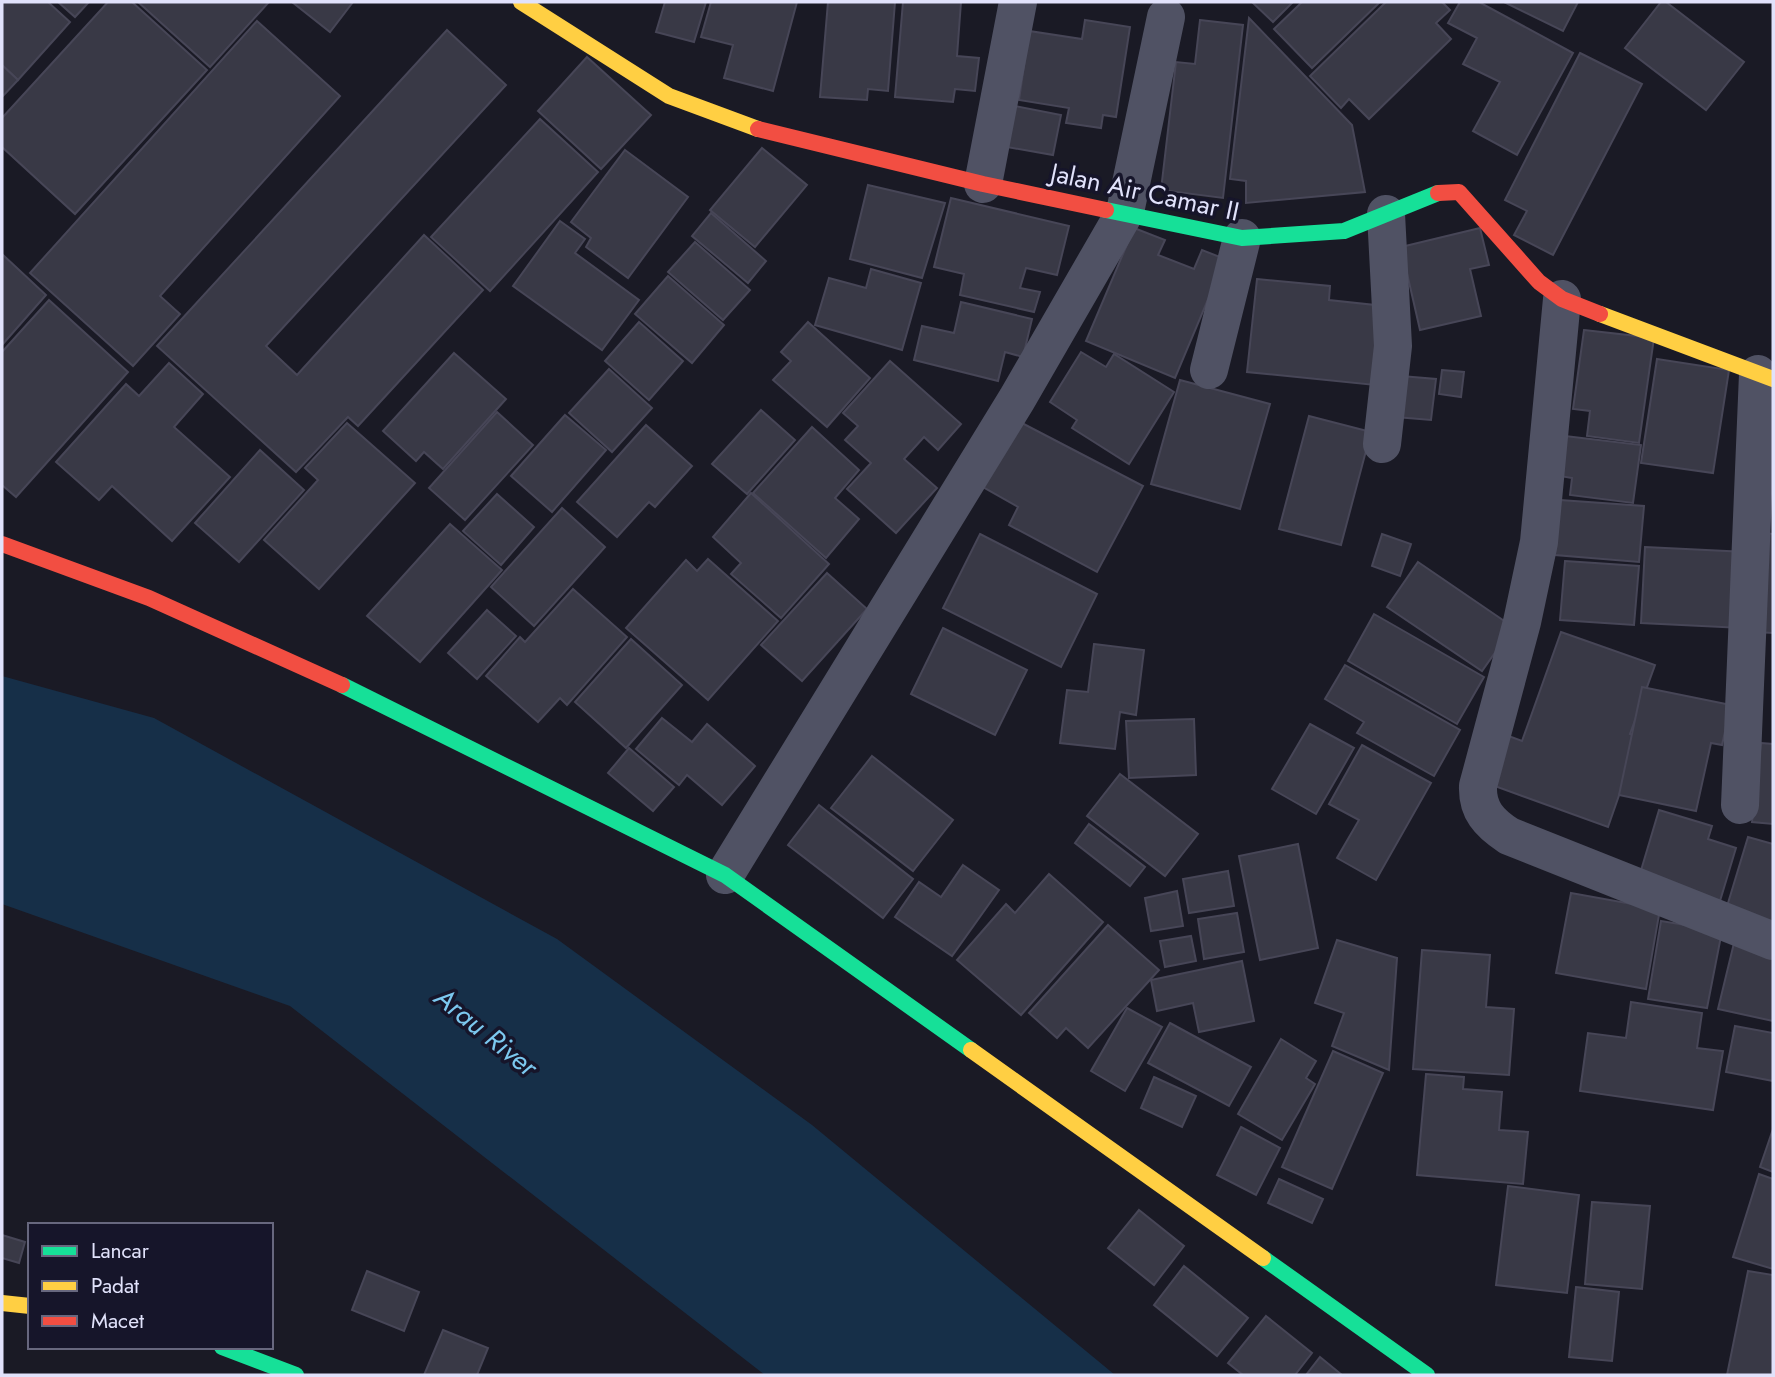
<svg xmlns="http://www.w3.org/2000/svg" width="1775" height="1377" viewBox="0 0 1775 1377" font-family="Jost,sans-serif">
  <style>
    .water { fill: #162f48 }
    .building { fill: #393946; stroke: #474657; stroke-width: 2 }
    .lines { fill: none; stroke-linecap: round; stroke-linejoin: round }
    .street { stroke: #505264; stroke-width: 38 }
    .fast { stroke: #16e098; stroke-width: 16 }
    .slow { stroke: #ffcf43; stroke-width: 16 }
    .jam { stroke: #f24e42; stroke-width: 16 }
    .labels { text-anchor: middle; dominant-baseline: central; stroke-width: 7; stroke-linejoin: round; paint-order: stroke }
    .street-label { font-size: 26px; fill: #e1e2fb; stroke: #16152a }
    .water-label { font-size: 28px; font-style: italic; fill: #7cc8ef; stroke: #16152a }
  </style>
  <rect width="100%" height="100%" fill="#1a1a25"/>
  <!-- water -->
  <path class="water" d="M2,676L154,718L557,939L812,1125L1115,1375H765L290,1006L2,904Z"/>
  <!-- building -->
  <g class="building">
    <path d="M2,2H48L70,22L18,80L2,65Z"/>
    <path d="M58,2H89L75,17Z"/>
    <path d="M108,2H132L207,70L75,214L2,147V118Z"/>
    <path d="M138,2H269L210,67Z"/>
    <path d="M292,2H353L330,32Z"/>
    <path d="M665,2H706L694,42L656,32Z"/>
    <path d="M711,2H797L773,91L724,78L733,45L701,37Z"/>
    <path d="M828,2H895L888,91L868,89L867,100L820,97Z"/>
    <path d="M903,2H961L957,56L979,58L975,91L955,89L953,102L895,97Z"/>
    <path d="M1252,2H1293L1273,22Z"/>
    <path d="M1302,2H1380L1312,68L1274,29Z"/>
    <path d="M1386,2H1442L1450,10L1436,23L1451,39L1369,119L1349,99L1341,108L1310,76Z"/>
    <path d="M1460,2H1479L1573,53L1517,155L1473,131L1500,82L1463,64L1477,38L1448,23Z"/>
    <path d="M1504,2H1578L1563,31Z"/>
    <path d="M1661,2H1666L1744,62L1706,110L1625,48Z"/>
    <path d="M1249,18L1352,125L1365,192L1246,203V181L1230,179Z"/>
    <path d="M1085,20L1130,27L1116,117L1103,115L1101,128L1066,123L1069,108L1019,100L1029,31L1082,39Z"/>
    <path d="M1200,20L1243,25L1223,198L1161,190L1176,62L1195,64Z"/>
    <path d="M257,21L340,96L160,296L180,314L133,366L30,273Z"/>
    <path d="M447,30L506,85L266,346L297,375L424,235L483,290L358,426L348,417L296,472L157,346Z"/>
    <path d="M1580,53L1642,84L1553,255L1514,235L1527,211L1505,200Z"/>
    <path d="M587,57L651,115L601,169L538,111Z"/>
    <path d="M2,65L18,80L2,97Z"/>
    <path d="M1015,106L1061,115L1053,155L1007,147Z"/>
    <path d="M540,119L598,172L490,291L431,237Z"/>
    <path d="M762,148L807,185L755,247L710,210Z"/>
    <path d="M625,150L688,197L628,278L586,247L591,238L571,222Z"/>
    <path d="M868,185L945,203L922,278L850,259Z"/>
    <path d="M951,198L1069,226L1057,275L1026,268L1020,288L1040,292L1034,312L960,295L964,274L934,267Z"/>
    <path d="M711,213L766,261L748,283L692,236Z"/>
    <path d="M560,221L585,239L575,253L639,300L602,350L513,286Z"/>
    <path d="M1134,228L1165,240L1158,255L1194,269L1202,250L1225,259L1175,378L1086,341Z"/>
    <path d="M1480,228L1489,265L1470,269L1481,316L1420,330L1401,247Z"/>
    <path d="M695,242L750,290L723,320L668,272Z"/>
    <path d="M2,254L46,295L2,345Z"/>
    <path d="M871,269L921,283L902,350L815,325L829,278L866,288Z"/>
    <path d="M668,276L724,325L692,363L635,314Z"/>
    <path d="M1257,279L1330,286L1329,300L1384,306L1375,385L1247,372Z"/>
    <path d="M49,300L128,372L16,497L2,485V352Z"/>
    <path d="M961,302L1032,319L1023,357L1005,352L998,381L914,360L922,326L954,333Z"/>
    <path d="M639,322L683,361L649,400L605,361Z"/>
    <path d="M808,322L870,378L827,427L773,380L791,361L781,352Z"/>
    <path d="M1584,330L1654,338L1639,443L1587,436L1590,411L1573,409Z"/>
    <path d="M1081,352L1106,367L1114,354L1174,392L1129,464L1072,428L1077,420L1050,402Z"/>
    <path d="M454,353L506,399L443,469L424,452L416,461L383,431Z"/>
    <path d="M1657,359L1729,370L1713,473L1641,463Z"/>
    <path d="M890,361L961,424L938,450L924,437L904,459L937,488L896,533L847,489L871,463L845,440L858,426L843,413Z"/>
    <path d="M169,363L203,394L174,427L230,477L172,541L112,486L99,500L56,462L126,384L139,396Z"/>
    <path d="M609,369L652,408L612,452L569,413Z"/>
    <path d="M1442,370L1464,372L1461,397L1439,394Z"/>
    <path d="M1401,376L1436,379L1431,420L1396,417Z"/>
    <path d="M1180,380L1270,404L1240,509L1151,484Z"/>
    <path d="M761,410L795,440L747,494L712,464Z"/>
    <path d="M497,412L533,445L465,520L429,488Z"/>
    <path d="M565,415L606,450L552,512L511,476Z"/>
    <path d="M1309,416L1371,432L1341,545L1279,529Z"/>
    <path d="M1018,421L1143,486L1097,572L1009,525L1018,507L983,487Z"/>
    <path d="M347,423L415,483L319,589L264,540L318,480L305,468Z"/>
    <path d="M646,425L692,466L655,507L649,502L617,537L577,502Z"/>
    <path d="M812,427L859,470L835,498L859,519L826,558L753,493Z"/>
    <path d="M1565,436L1641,445L1633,503L1570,495L1572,478L1560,476Z"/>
    <path d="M260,450L304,490L239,562L195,523Z"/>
    <path d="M751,493L829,564L781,618L731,574L741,563L713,537Z"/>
    <path d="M497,494L534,527L501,565L463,531Z"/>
    <path d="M1560,500L1644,506L1639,562L1555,555Z"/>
    <path d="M562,508L605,547L534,626L491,587Z"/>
    <path d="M450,524L502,570L420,662L367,616Z"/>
    <path d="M1766,533L1773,534V633L1756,632Z"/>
    <path d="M980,534L1097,594L1061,667L943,608Z"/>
    <path d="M1382,534L1411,544L1400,576L1372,566Z"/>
    <path d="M1645,547L1746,552L1742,628L1641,623Z"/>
    <path d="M708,559L778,621L708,700L626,628L686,560L697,571Z"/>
    <path d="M1565,561L1639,566L1634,625L1560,620Z"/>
    <path d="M1418,562L1513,627L1482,671L1387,607Z"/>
    <path d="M827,573L867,609L802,681L761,645Z"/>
    <path d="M573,589L627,637L567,705L560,698L538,722L486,676L520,637L525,642Z"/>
    <path d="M487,610L516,636L477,679L448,653Z"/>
    <path d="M1374,614L1484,677L1457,724L1348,661Z"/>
    <path d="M943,628L1027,670L995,735L911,694Z"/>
    <path d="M1561,632L1655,665L1630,734L1639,738L1608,827L1489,784L1506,735L1522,741Z"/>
    <path d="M631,639L682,685L626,748L575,702Z"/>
    <path d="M1094,644L1144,650L1136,715L1120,712L1115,749L1060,743L1067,690L1088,692Z"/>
    <path d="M1345,665L1460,730L1434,776L1357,733L1364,722L1325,699Z"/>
    <path d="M1642,687L1731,705L1722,745L1711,743L1696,811L1619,795Z"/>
    <path d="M662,718L692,742L707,724L755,766L722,805L687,775L679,785L636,749Z"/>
    <path d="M1194,719L1196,775L1129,778L1126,721Z"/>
    <path d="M1310,724L1354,748L1316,814L1272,789Z"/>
    <path d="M1761,743L1773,744V824L1752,822Z"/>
    <path d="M1362,745L1431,783L1376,880L1337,858L1359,820L1329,804Z"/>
    <path d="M629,748L674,787L653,811L608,773Z"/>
    <path d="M872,756L953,820L913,871L831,808Z"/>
    <path d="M1120,774L1198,834L1165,876L1087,816Z"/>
    <path d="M819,805L913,879L883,918L788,845Z"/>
    <path d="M1659,810L1712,826L1708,839L1736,848L1720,901L1639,877Z"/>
    <path d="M1089,824L1145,867L1130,886L1075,843Z"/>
    <path d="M1748,837L1773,844V928L1725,913Z"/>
    <path d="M1298,844L1318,948L1260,960L1239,856Z"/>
    <path d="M963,865L999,890L952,956L895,917L919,882L941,897Z"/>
    <path d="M1228,871L1234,906L1189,913L1183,879Z"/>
    <path d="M1049,874L1103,922L1021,1015L957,960L1006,904L1015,913Z"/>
    <path d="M1177,891L1183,926L1151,931L1145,898Z"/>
    <path d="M1571,893L1660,909L1646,989L1556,973Z"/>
    <path d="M1237,913L1244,952L1204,959L1198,919Z"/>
    <path d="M1661,921L1722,931L1707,1008L1648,999Z"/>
    <path d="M1108,925L1159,970L1088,1048L1066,1028L1057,1038L1029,1013Z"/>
    <path d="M1191,936L1196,961L1165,967L1160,941Z"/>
    <path d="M1337,940L1397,958L1389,1070L1332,1046L1344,1013L1315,1003Z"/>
    <path d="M1734,943L1773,951V1021L1718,1009Z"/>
    <path d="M1422,950L1490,955L1486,1007L1514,1009L1509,1075L1413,1069Z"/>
    <path d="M1242,961L1254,1021L1199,1032L1193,1003L1157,1011L1151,980Z"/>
    <path d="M1631,1002L1702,1013L1697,1048L1723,1051L1713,1110L1580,1091L1588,1033L1626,1038Z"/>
    <path d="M1127,1008L1162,1027L1125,1091L1091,1071Z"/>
    <path d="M1170,1023L1251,1067L1229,1106L1148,1063Z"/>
    <path d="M1735,1026L1773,1033V1081L1726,1072Z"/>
    <path d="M1281,1039L1316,1061L1306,1078L1315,1084L1282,1140L1238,1114Z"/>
    <path d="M1333,1051L1383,1073L1332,1189L1282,1167Z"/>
    <path d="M1426,1074L1464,1077L1463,1089L1502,1092L1499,1130L1528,1132L1523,1184L1417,1175Z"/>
    <path d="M1154,1077L1196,1096L1182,1127L1141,1108Z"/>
    <path d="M1241,1127L1280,1148L1256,1195L1217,1175Z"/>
    <path d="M1773,1129V1172L1760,1167Z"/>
    <path d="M1759,1174L1773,1179V1269L1733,1257Z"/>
    <path d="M1279,1179L1323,1199L1312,1223L1268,1203Z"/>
    <path d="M1508,1186L1579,1195L1567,1293L1496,1285Z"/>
    <path d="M1592,1202L1650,1206L1642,1289L1585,1284Z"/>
    <path d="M1139,1210L1184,1246L1154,1285L1108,1248Z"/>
    <path d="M2,1235L25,1242L19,1263L2,1258Z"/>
    <path d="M1184,1266L1248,1318L1217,1356L1154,1305Z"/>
    <path d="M367,1271L419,1292L404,1331L352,1310Z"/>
    <path d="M1748,1271L1773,1275V1375H1727Z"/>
    <path d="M1576,1287L1619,1292L1612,1361L1569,1357Z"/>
    <path d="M1266,1316L1312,1353L1295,1375H1243L1228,1363Z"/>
    <path d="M443,1330L488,1348L477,1375H424Z"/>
    <path d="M1320,1357L1342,1375H1306Z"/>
  </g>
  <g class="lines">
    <!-- street -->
    <g class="street">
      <path d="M983,184L1018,2"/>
      <path d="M1562,299L1539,542L1522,622L1478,786C1477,810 1489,823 1509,836L1773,941"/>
      <path d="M1209,370L1242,238"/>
      <path d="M1382,444L1393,346L1386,214"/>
      <path d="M1740,805L1758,374"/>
      <path d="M725,875L1017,399L1125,212L1166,17"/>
    </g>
    <!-- fast -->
    <g class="fast">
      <path d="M1106,210L1242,238L1344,231L1438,193"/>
      <path d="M342,685L725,875L971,1050"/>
      <path d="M1263,1258L1427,1375"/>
      <path d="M222,1347L296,1375"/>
    </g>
    <!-- slow -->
    <g class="slow">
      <path d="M521,2L669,96L758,129"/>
      <path d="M1600,314L1773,379"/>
      <path d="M971,1050L1263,1258"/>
      <path d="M2,1303L30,1306"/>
    </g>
    <!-- jam -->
    <g class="jam">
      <path d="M758,129L983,184L1106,210"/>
      <path d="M1438,193L1459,192L1539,282L1562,299L1600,314"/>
      <path d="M2,544L149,598L342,685"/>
    </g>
  </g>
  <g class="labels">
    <!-- street labels -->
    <g class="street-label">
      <text transform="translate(1145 192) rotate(12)">Jalan Air Camar II</text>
    </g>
    <!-- water labels -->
    <g class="water-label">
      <text transform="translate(486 1032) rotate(39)">Arau River</text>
    </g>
  </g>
  <!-- border -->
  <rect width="1775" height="1377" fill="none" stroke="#e1e2fb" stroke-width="7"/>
  <!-- legend -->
  <rect x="28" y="1223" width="245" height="126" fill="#16152a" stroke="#67677e" stroke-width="2"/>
  <rect x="42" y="1246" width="35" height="10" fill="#16e098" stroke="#67677e" stroke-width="2"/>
  <text x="91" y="1258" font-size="21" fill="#e1e2fb">Lancar</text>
  <rect x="42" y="1281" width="35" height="10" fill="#ffcf43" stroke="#67677e" stroke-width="2"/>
  <text x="91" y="1293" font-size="21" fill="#e1e2fb">Padat</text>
  <rect x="42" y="1316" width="35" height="10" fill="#f24e42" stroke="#67677e" stroke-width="2"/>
  <text x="91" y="1328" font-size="21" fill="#e1e2fb">Macet</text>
</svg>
